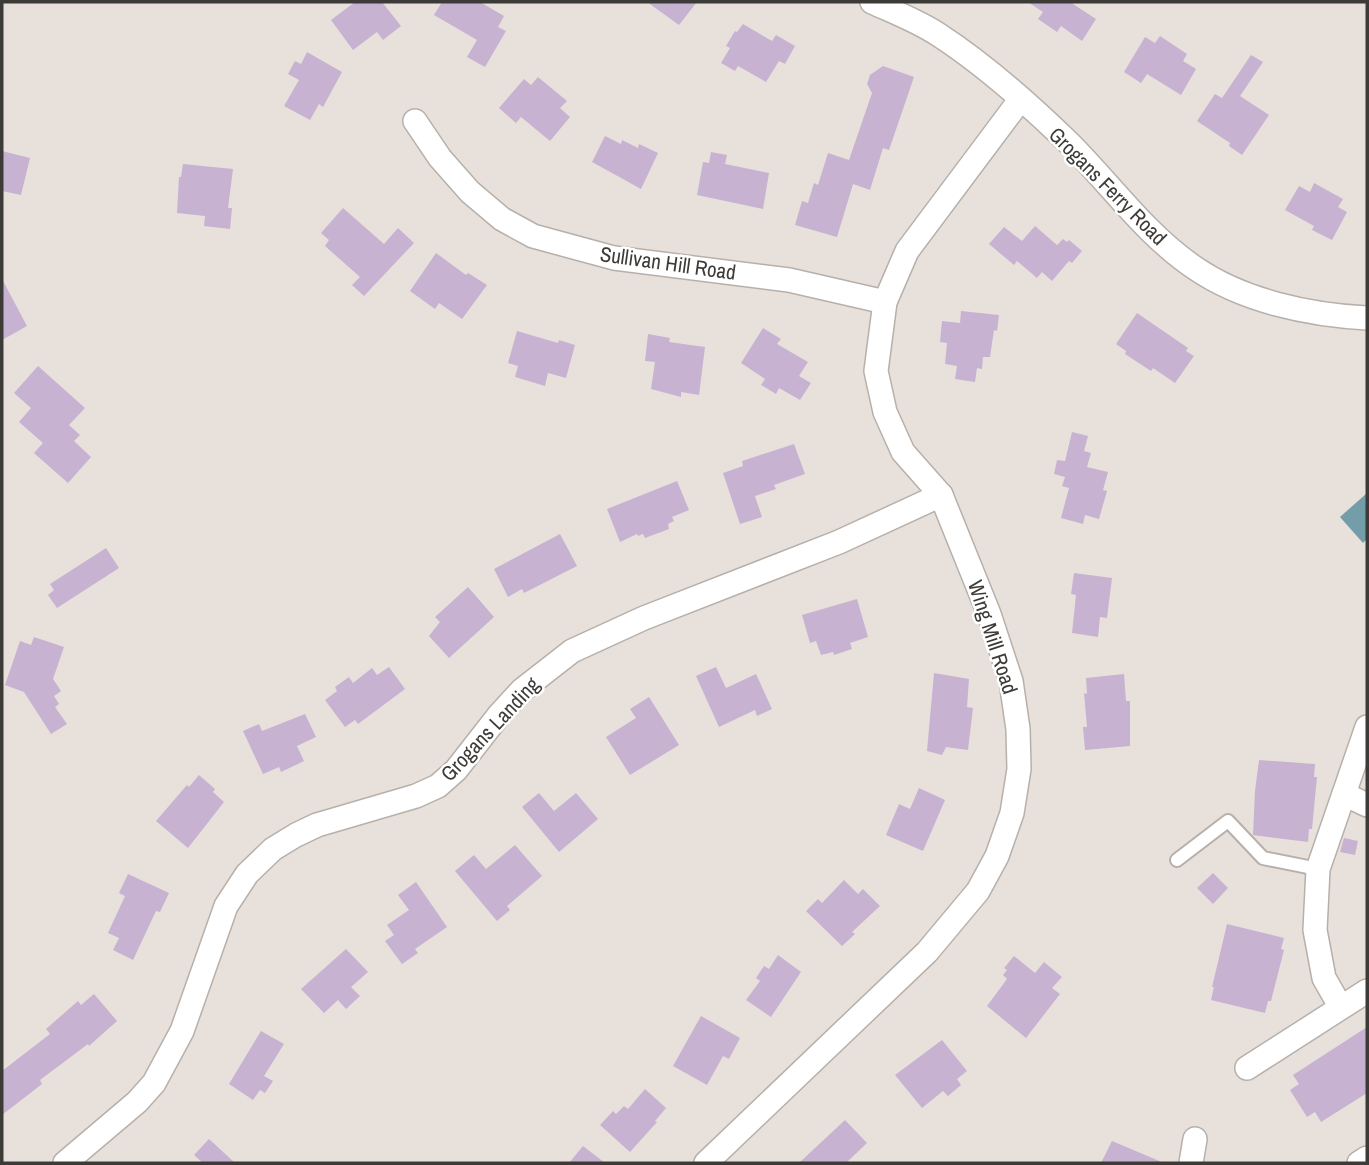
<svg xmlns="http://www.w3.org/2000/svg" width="1369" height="1165" viewBox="0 0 1369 1165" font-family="'Archivo Narrow',sans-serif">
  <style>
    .water { fill: #729da9 }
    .building { fill: #c7b2d2 }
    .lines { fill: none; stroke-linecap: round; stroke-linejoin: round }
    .service-casing { stroke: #b7b0aa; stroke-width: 16 }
    .minor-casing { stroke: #b7b0aa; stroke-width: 26 }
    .service { stroke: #fff; stroke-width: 12 }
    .minor { stroke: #fff; stroke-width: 23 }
    .labels { text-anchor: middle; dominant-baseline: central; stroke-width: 5; stroke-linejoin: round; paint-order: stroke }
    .street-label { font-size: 21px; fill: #3d3b38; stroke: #fff }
  </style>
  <rect width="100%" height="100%" fill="#e8e1db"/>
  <!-- water -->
  <path class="water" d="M1367,493V539L1363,543L1340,517Z"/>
  <!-- building -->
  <g class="building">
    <path d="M355,2H382L401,26L383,40L377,32L353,50L331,20Z"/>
    <path d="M442,2H480L504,16L498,27L506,31L485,67L467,57L477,40L434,15Z"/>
    <path d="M647,2H697L679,25Z"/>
    <path d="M1028,2H1070L1096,19L1082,41L1061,26L1057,32L1038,19L1043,12Z"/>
    <path d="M743,24L772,41L776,35L795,46L785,64L779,61L766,82L738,66L735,71L721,63L730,48L726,46L735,31L737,32Z"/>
    <path d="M1160,36L1187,54L1183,61L1196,69L1181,95L1147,74L1141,83L1124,72L1145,37L1155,43Z"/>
    <path d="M307,52L342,72L323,107L319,104L310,120L284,106L299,80L288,74L295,61L301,64Z"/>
    <path d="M1251,55L1263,62L1240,96L1269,115L1242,155L1229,146L1230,143L1197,121L1215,94L1222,98Z"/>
    <path d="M883,66L914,77L889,150L883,148L870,190L853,184L837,237L795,225L802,201L808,203L814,183L818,185L828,153L849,160L872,93L867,84L870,75Z"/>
    <path d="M538,77L567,101L560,108L570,117L550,141L521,117L516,123L499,108L524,79L531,85Z"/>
    <path d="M605,136L621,144L622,140L638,148L639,144L658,153L641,189L592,162Z"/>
    <path d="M2,151L30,158L21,195L2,191Z"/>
    <path d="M711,152L727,155L725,164L769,173L763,209L697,195L703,162L709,163Z"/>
    <path d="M183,164L233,169L228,208H232L230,229L204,226L205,216L177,213L179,177H181Z"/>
    <path d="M1314,183L1343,199L1338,207L1347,212L1332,240L1312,230L1314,226L1285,210L1299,186L1310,192Z"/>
    <path d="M343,208L384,244L398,228L414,243L364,296L352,285L360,277L325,246L329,240L321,233Z"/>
    <path d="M1035,226L1057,245L1063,239L1067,242L1069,240L1082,251L1072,263L1069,261L1052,281L1042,272L1037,278L1017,261L1014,265L989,244L1004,227L1022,241Z"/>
    <path d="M436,253L466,275L468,273L487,285L462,319L439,303L435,309L410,291Z"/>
    <path d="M2,279L27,326L2,340Z"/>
    <path d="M961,311L999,315L997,331L994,330L990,357H983L982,369L977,368L975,382L955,379L957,366L945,364L947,343L940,342L942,321L960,323Z"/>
    <path d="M1137,313L1188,348L1186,351L1194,356L1175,383L1153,368L1151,371L1125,354L1126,351L1116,344Z"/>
    <path d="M763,328L781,339L777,344L808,362L799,376L811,383L800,400L779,388L776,394L761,385L765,379L741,363Z"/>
    <path d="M517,331L558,343L559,340L575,345L566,378L548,373L545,386L515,377L518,366L508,363Z"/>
    <path d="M648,334L670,338L669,342L705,347L699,395L681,392V397L651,389L655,362L645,361Z"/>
    <path d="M38,366L85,408L69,425L80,435L74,441L91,457L68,483L34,453L43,443L19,422L31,408L14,393Z"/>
    <path d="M1072,432L1088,436L1084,451L1091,453L1087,467L1108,472L1103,490L1107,491L1099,519L1085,515L1083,524L1061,518L1069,488L1062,486L1065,477L1054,474L1057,460L1065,461Z"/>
    <path d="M794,444L805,474L774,485L776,489L755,496L762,517L740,524L723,473L743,466L742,461Z"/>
    <path d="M677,481L689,510L672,517L674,521L668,524L669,529L645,538L643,534L638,536L637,534L620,542L607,509Z"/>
    <path d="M560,534L577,566L524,593L522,589L508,597L494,569Z"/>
    <path d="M106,548L119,568L57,608L48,595L54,590L50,584Z"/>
    <path d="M1074,573L1112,578L1107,618L1100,617L1098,637L1072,633L1076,595L1071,594Z"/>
    <path d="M468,587L494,617L449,658L429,636L440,622L435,617Z"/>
    <path d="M857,599L868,637L850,643L852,649L834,655L833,652L821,655L816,641L810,643L802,615Z"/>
    <path d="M34,637L64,647L53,679L61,691L54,696L59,704L55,707L67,724L51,734L24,692L5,685L20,641L31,645Z"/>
    <path d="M389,667L405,689L358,724L355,720L345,727L325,700L337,691L335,687L349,677L353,683L372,668L377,675Z"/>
    <path d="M716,667L726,688L756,674L772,709L757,716L755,710L719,727L696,676Z"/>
    <path d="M934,673L969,679L967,707L973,708L968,750L946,747L942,755L927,751Z"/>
    <path d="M1124,674L1126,701H1130V746L1085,750L1083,727H1087L1084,693L1087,694L1086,678Z"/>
    <path d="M649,697L679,745L630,775L606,737L636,718L630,709Z"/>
    <path d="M305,714L316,737L297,746L304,761L281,772L279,767L263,774L243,731L259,724L262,731Z"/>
    <path d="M1259,760L1315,764L1314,777H1317L1312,829H1309L1308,842L1253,835L1255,791Z"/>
    <path d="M199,775L215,789L213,792L224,802L188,848L156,821L187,785L189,787Z"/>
    <path d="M919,788L945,800L923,851L886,835L899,804L910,809Z"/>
    <path d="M539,793L554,811L576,793L598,819L559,852L522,807Z"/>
    <path d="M1344,838L1358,841L1355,855L1340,852Z"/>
    <path d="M515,845L542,876L507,906L510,910L497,921L455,871L474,855L486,869Z"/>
    <path d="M1213,873L1228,888L1213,904L1197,888Z"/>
    <path d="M128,874L169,893L160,912L156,911L133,960L113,950L119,938L108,933L125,896L119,893Z"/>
    <path d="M844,880L858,894L863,889L880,906L852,932L855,934L842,946L806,911L818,899L822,903Z"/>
    <path d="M416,882L447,927L415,949L418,953L402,964L385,941L394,935L387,925L409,910L398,895Z"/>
    <path d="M1227,924L1284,938L1281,949L1284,950L1271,1001H1268L1265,1013L1211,1000L1214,987H1212Z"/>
    <path d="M346,949L368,972L351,987L360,996L346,1009L338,1000L324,1013L301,989Z"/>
    <path d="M778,955L801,972L771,1017L746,1000L760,981L756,978L764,966L769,969Z"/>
    <path d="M1014,956L1035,973L1044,962L1062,977L1052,988L1060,994L1026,1038L987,1006L1007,979L1003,975L1007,970L1004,968Z"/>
    <path d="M94,994L117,1021L89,1046L88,1044L40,1080L42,1084L2,1115V1071L50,1034L46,1029L78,1001L81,1005Z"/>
    <path d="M701,1016L740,1038L729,1059L723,1056L707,1085L673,1066Z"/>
    <path d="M1367,1027V1093L1321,1122L1315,1112L1307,1117L1290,1090L1299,1084L1293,1075Z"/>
    <path d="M261,1031L284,1044L264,1076L273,1081L265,1093L260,1090L253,1100L229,1084Z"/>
    <path d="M942,1040L967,1071L957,1079L961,1085L948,1096L943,1091L922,1108L895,1075Z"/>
    <path d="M645,1089L666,1108L655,1121L657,1122L630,1152L600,1125L613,1111L616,1114L624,1106L628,1109Z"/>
    <path d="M845,1120L867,1143L846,1163H799Z"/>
    <path d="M209,1139L235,1163H203L194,1155Z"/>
    <path d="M1112,1141L1164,1163H1101Z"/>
    <path d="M583,1146L605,1163H569Z"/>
  </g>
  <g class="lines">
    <defs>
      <path id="service" d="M1177,860L1228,821L1263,858L1318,869"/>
      <g id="minor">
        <path d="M872,2C894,12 918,21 939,35C982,63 1032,107 1070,144C1111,185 1146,235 1195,268C1243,301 1309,315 1367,318"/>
        <path d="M415,121L440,158L470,192L502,219L533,236L614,258L789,280L885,302"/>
        <path d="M1344,794L1367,805"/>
        <path d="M1340,1006L1324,978L1315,930L1318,869L1367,727"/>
        <path d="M1247,1068L1367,991"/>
        <path d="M65,1163L137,1102L154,1083L182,1031L226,906L247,874L273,849L296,835L317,825L416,796L438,786L456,770L499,715L522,690L572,651L644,618L839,542L941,495"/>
        <path d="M706,1163L927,952L978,891L997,856L1012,813L1019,769L1018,729L1011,681L989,614L941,495L903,452L885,412L876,371L885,302L907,251L1020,100"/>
        <path d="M1191,1163L1195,1139"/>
        <path d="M1359,1163L1367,1158"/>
      </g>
    </defs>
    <!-- service casing -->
    <use href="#service" class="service-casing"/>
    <!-- minor casing -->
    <use href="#minor" class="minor-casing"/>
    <!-- service -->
    <use href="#service" class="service"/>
    <!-- minor -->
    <use href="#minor" class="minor"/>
  </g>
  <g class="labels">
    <!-- street labels -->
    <g class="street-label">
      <text transform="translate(1108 186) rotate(45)">Grogans Ferry Road</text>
      <text transform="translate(668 263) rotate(8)">Sullivan Hill Road</text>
      <text transform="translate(993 637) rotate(72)">Wing Mill Road</text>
      <text transform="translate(490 729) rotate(-47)">Grogans Landing</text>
    </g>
  </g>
  <!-- border -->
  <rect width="1369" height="1165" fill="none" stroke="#3d3b38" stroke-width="7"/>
</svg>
